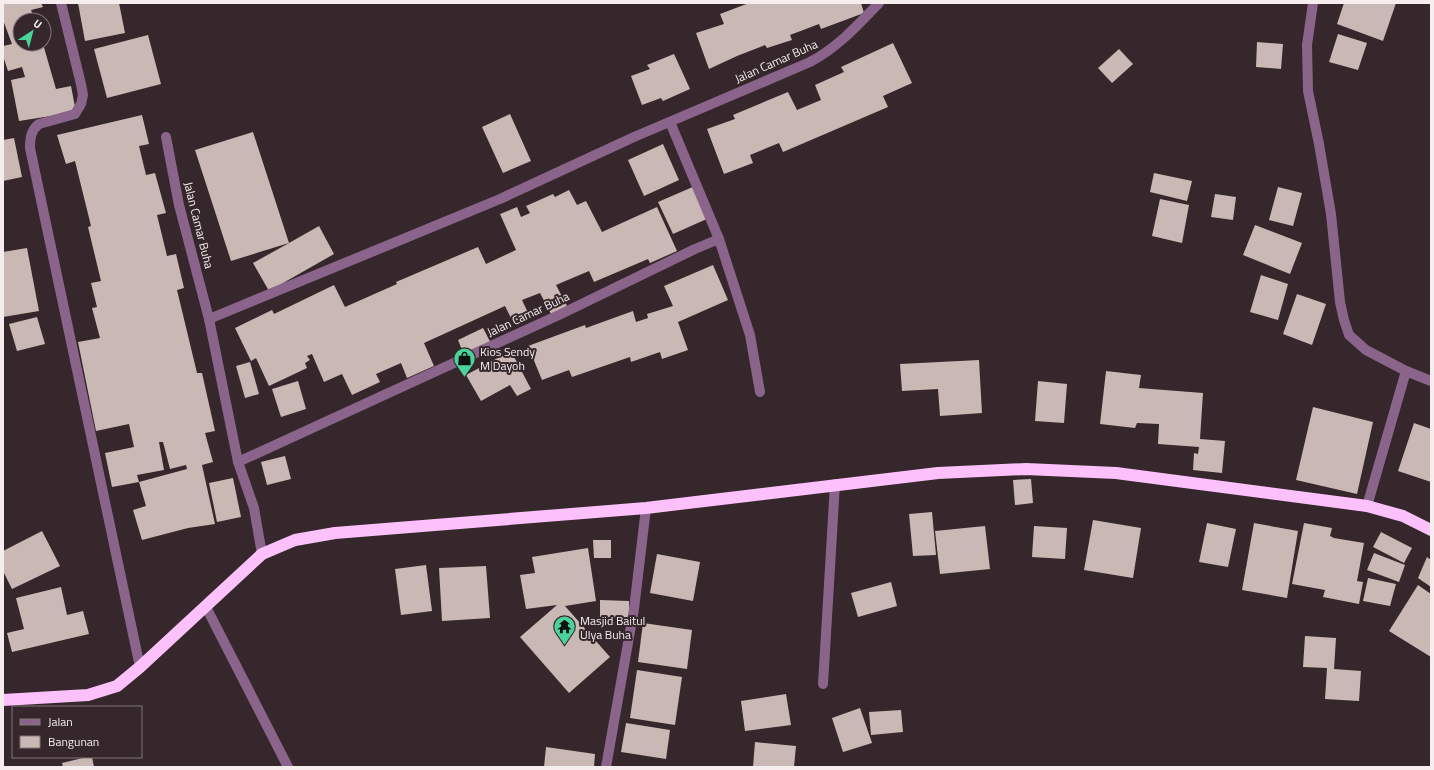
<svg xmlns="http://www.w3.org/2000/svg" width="1434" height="770" viewBox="0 0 1434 770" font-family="'Titillium Web',sans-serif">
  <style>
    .building { fill: #cab8b4 }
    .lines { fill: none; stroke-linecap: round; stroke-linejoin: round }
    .minor { stroke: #8b648b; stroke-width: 10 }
    .highway { stroke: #fcc1fb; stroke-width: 12 }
    .labels { text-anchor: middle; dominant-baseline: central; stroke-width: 4; stroke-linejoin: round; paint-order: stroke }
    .street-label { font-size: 12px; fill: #f6edef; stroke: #35272b }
    .poi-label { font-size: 12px; fill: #f6edef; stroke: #35272b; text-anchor: start }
  </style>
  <rect width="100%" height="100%" fill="#35272b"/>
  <!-- building -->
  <g class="building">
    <path d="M3,3H41L43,7L31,10L35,20H20V44H43L56,89L71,86L76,112L19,121L11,80L25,77L22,67L8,71L3,56V46L12,44L3,20Z"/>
    <path d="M78,3H119L125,33L85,41Z"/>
    <path d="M749,3H861L864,13L821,29L819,24L790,35L792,40L767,48L765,45L737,56L709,69L696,33L724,24L720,14Z"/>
    <path d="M1344,3H1396L1383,41L1337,24Z"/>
    <path d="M1338,34L1367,43L1358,70L1329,62Z"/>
    <path d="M148,35L161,84L107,98L94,49Z"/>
    <path d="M1257,42L1283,44L1281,69L1256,67Z"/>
    <path d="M893,43L912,83L883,96L888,107L783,152L779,143L750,155L753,163L724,174L707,129L735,119L733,115L788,92L797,110L821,100L815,85L844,72L841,67Z"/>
    <path d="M1119,49L1133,64L1112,83L1098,68Z"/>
    <path d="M674,54L690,89L663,101L661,98L642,105L631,76L650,69L647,65Z"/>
    <path d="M510,114L531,161L503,173L482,127Z"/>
    <path d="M142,115L149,144L139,146L146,175L155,173L166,213L157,215L167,256L176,254L184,288L177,290L197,373H202L215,431L205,433L213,462L202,465L215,524L188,528L142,540L133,510L146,506L139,482L187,469L186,465L170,469L163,442H159L164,470L137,475L139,482L112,487L105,453L134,447L129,424L96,431L78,342L100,338L92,308L97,307L91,283L101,281L88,227L91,226L75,161L66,164L57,135Z"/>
    <path d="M253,132L289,243L319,226L334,254L269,291L253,263L289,243L231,261L195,150Z"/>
    <path d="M14,138L22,177L3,181V140Z"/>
    <path d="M663,144L679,180L644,196L628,160Z"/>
    <path d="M1154,173L1192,181L1187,201L1150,192Z"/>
    <path d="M695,186L709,218L673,234L658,202Z"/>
    <path d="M1278,187L1302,193L1293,226L1269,220Z"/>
    <path d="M569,190L577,205L586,201L602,232L657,207L677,251L650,263L648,259L594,282L589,271L556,285L567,306L551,314L540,293L522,300L529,315L513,322L505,306L424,343L434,366L407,378L401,363L376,374L380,382L352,395L342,374L324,382L312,354L307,356L310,360L305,363L307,368L269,386L256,358L251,361L235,328L272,310L274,314L334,285L345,307L397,284L396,282L478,247L486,264L516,250L500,214L517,207L521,217L530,213L526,206L553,194L555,197Z"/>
    <path d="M1215,194L1236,197L1233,220L1211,217Z"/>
    <path d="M1160,199L1189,205L1182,243L1152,236Z"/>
    <path d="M1255,225L1302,243L1290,274L1243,255Z"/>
    <path d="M27,248L39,311L3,317V252Z"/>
    <path d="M713,265L728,300L678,322L688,350L662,359L660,352L631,362L630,357L572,377L569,370L542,380L528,346L585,325L586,328L633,311L636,322L648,318L647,314L673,306L664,286Z"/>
    <path d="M1261,275L1288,284L1278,320L1250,312Z"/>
    <path d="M1297,294L1326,304L1312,345L1283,334Z"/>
    <path d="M37,317L45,344L17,351L9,324Z"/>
    <path d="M483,328L491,343L464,355L458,340Z"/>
    <path d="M511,351L531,389L517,396L510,385L481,401L466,375Z"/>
    <path d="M979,360L982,413L940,416L938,389L902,391L900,364Z"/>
    <path d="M250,362L259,394L245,398L236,366Z"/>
    <path d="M1106,371L1141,375L1139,388L1203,393L1200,439L1225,441L1222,473L1193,470L1194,453L1198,454L1199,447L1158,444L1159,424L1137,423L1135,428L1100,424Z"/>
    <path d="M298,381L306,409L281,417L272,389Z"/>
    <path d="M1038,381L1067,384L1064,423L1035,421Z"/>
    <path d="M1313,407L1373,422L1357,494L1296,480Z"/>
    <path d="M1414,423L1431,429V482L1398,471Z"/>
    <path d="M285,456L291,479L267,485L261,462Z"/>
    <path d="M233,478L241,517L217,522L209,483Z"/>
    <path d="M1031,479L1033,503L1015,505L1013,480Z"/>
    <path d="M932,512L936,555L913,556L909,514Z"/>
    <path d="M1093,520L1141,528L1133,578L1084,570Z"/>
    <path d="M1207,523L1236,529L1228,567L1199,562Z"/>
    <path d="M1254,523L1298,531L1287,598L1242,590Z"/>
    <path d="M1304,523L1332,528L1330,536L1334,538L1364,543L1357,581L1363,582L1359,604L1323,597L1325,590L1292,584Z"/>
    <path d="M985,526L990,569L940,574L935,531Z"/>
    <path d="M1034,526L1067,528L1065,559L1032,557Z"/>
    <path d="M42,531L60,566L12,589L3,571V551Z"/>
    <path d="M1381,532L1412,548L1404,563L1373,547Z"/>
    <path d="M593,540H611V558H594Z"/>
    <path d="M588,548L596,601L565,606L610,657L569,693L520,637L557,605L526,609L520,575L535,573L532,557Z"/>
    <path d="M1374,553L1405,565L1399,582L1367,570Z"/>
    <path d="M657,554L700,562L693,601L650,593Z"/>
    <path d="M1427,557L1431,560V587L1418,578Z"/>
    <path d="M426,565L432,611L401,615L395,569Z"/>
    <path d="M486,566L490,618L442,621L439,568Z"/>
    <path d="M1368,578L1396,584L1390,606L1363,601Z"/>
    <path d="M891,582L897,606L858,617L851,593Z"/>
    <path d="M1418,585L1431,594V657L1389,631Z"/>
    <path d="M61,587L67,615L83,611L89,634L12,652L7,633L24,629L16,598Z"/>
    <path d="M600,600L629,601V618L600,617Z"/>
    <path d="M643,623L692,630L687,669L638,662Z"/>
    <path d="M1305,636L1336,638L1334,669L1361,671L1359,701L1325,699L1327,668L1303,667Z"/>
    <path d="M637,670L682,677L675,725L630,718Z"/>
    <path d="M786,694L791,725L745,731L741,701Z"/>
    <path d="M860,708L872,743L843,752L832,718Z"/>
    <path d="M901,710L903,732L871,735L869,712Z"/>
    <path d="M626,723L670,730L666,759L621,752Z"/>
    <path d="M755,742L796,746L794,767H753Z"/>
    <path d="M546,747L595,754L594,767H544Z"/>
    <path d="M87,757H92L94,767H63L62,763Z"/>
  </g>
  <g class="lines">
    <!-- minor -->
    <g class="minor">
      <path d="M61,3L81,84L83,95L81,104L75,114L39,124C31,130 30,138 30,148L140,667"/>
      <path d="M1313,3L1307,45L1308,91L1319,144L1331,214L1340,302L1344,320L1349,335L1366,350L1406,371"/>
      <path d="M166,137L179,205L209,319L238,462L254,508L262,554"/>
      <path d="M719,239L750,335L760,392"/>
      <path d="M209,319L500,199L634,137L810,62C837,48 858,25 879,3"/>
      <path d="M238,462L561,314L695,249L719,239L670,122"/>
      <path d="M1367,506L1406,371L1431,381"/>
      <path d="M206,607L288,767"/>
      <path d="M823,684L835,484"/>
      <path d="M606,767L634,609L646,508"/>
    </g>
    <!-- highway -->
    <path class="highway" d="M3,700L88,695L117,686L140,667L262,554L295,540L335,533L646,508L938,473L1026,469L1116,473L1367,506L1403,516L1431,530"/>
  </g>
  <!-- icons -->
  <defs>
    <symbol id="shop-pin" viewBox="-11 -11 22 30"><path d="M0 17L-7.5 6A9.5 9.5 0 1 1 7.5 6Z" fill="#49d49c" stroke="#35272b"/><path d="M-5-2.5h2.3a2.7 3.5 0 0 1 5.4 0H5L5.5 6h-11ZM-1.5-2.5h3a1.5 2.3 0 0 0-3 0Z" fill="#111"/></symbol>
    <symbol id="temple-pin" viewBox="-11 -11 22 30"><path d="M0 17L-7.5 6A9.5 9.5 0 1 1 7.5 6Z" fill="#49d49c" stroke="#35272b"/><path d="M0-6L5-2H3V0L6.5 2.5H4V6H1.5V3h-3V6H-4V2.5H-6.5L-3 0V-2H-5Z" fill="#111"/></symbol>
  </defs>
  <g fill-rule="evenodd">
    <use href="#shop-pin" x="452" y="346" width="25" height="34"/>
    <use href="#temple-pin" x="552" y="614" width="25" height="34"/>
  </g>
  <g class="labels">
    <!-- street labels -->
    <g class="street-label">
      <text transform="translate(776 61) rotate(-24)">Jalan Camar Buha</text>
      <text transform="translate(199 225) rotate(76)">Jalan Camar Buha</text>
      <text transform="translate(528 314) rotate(-25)">Jalan Camar Buha</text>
    </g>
    <!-- poi labels -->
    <g class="poi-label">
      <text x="480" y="351">Kios Sendy<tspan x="480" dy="14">M Dayoh</tspan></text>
      <text x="580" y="620">Masjid Baitul<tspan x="580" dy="14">Ulya Buha</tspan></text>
    </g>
  </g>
  <!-- border -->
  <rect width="1434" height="770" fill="none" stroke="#f6edef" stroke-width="8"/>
  <!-- legend -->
  <rect x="12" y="706" width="130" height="52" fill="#35272b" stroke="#827679"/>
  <rect x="20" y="719" width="20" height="6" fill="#8b648b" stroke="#827679"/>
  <text x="48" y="726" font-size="12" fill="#f6edef">Jalan</text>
  <rect x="20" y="736" width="20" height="12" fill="#cab8b4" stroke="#827679"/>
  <text x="48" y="746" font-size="12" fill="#f6edef">Bangunan</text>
  <!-- north arrow -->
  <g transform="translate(32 32) rotate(36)"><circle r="19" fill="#35272b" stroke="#827679"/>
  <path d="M0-3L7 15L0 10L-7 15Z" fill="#49d49c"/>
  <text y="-6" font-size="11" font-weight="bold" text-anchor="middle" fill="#f6edef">U</text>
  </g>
</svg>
